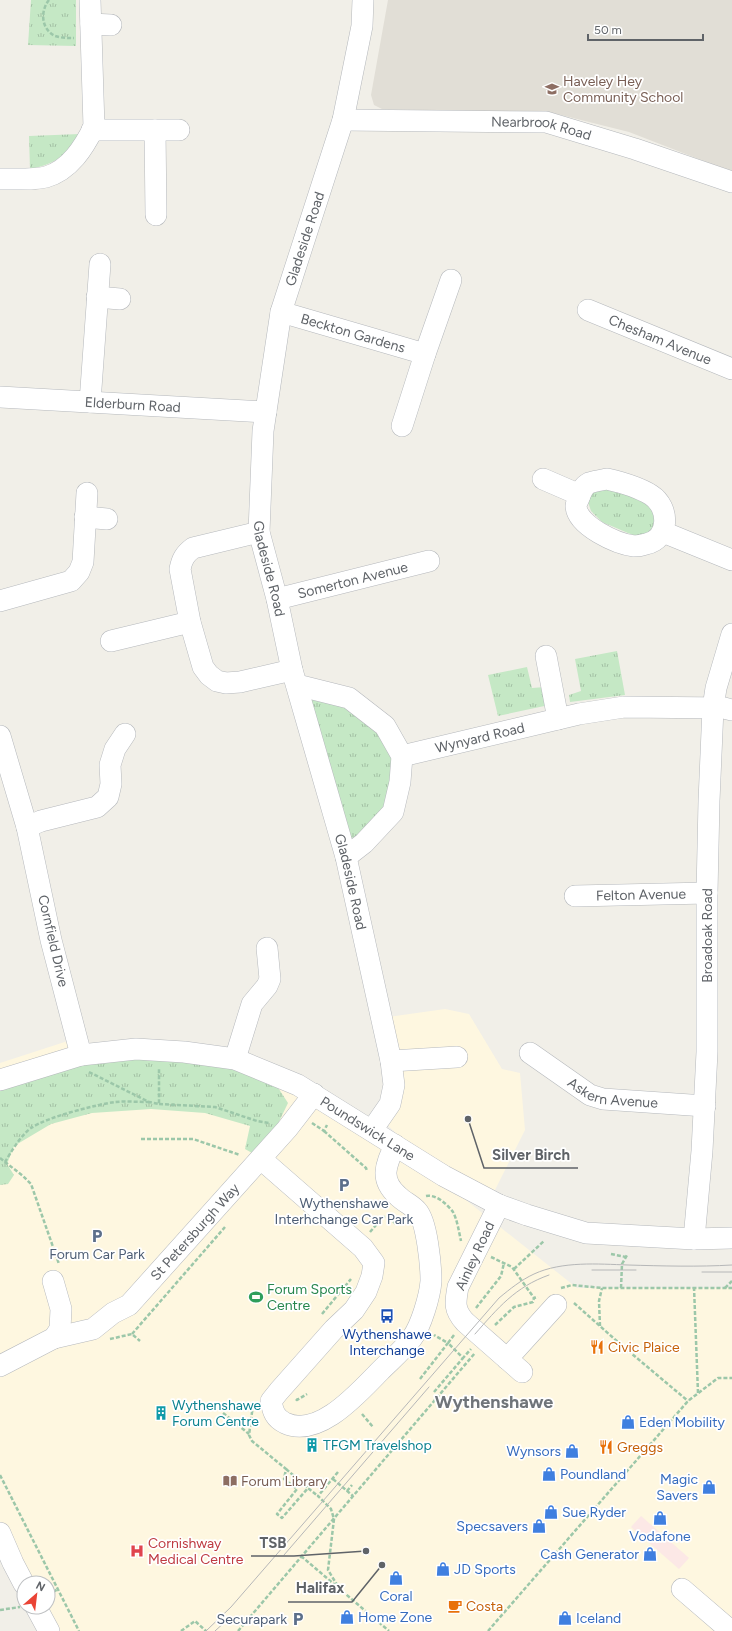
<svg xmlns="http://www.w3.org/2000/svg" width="732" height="1631" viewBox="0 0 732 1631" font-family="Figtree,sans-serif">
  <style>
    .commercial { fill: #fef7e0 }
    .education { fill: #e1ded6 }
    .medical { fill: #fce8e6 }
    .grass { fill: url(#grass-tufts) }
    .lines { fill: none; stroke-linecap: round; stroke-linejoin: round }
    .minor-casing { stroke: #b5b8bc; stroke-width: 22 }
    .path { stroke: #9cc7a9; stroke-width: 2.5; stroke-dasharray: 4 2; stroke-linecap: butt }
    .minor { stroke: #fff; stroke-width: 21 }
    .tram { stroke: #b6b7b8; stroke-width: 1 }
    .labels { text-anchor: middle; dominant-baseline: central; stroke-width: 3.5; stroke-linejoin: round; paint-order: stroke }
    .education-label { font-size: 14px; fill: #785e54; stroke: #fff; text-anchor: start }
    .street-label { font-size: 14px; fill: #5f6368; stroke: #fff }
    .service-label { font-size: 14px; fill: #4e5e75; stroke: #fff }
    .leisure-label { font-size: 14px; fill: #27864d; stroke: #fff; text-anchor: start }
    .transit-label { font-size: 14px; fill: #164399; stroke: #fff }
    .food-label { font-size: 14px; fill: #c56008; stroke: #fff; text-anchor: start }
    .culture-label { font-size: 14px; fill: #0d838f; stroke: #fff; text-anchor: start }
    .shop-label { font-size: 14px; fill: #366cbe; stroke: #fff; text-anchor: start }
    .health-label { font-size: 14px; fill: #be3a42; stroke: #fff; text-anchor: start }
    .district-label { font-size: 18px; font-weight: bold; fill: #70757a; stroke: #fff }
    .leader { fill: none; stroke: #5f6368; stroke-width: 1.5 }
    .callout-dot { fill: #5f6368; stroke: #fff; stroke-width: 1.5 }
    .callout-label { font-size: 15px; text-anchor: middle; font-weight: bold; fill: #5f6368; stroke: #fff; stroke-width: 3.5; stroke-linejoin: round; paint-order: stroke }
  </style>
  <defs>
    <pattern id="grass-tufts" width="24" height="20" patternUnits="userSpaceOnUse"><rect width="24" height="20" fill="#c5e8c5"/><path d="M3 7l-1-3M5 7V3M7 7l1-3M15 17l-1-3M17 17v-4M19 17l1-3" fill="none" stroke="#a3c0a4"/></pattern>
  </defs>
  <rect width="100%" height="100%" fill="#f1efe8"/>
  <!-- commercial -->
  <g class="commercial">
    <path d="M445,1009L469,1014L502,1069L520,1073L525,1130L492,1196L401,1138L380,1118L390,1104L381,1018Z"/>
    <path d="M77,1038V1066L275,1083L452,1189L577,1288H732V1631H49L36,1607H48V1583H24L0,1533V1063Z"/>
  </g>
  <!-- education -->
  <path class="education" d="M388,0H732V172L629,132L553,113L382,109L374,105L371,95Z"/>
  <!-- medical -->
  <path class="medical" d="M641,1516L689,1558L679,1569L631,1527Z"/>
  <!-- grass -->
  <g class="grass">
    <path d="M31,0H76V46L28,45Z"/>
    <path d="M80,134C68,155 53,165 30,169L29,136Z"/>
    <path d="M601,487L653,503L656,532L635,536L602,522L591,511L588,502L592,493Z"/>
    <path d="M617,651L625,695L570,702L569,695L581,691L575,659Z"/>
    <path d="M527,667L532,688L545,687L549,705L498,716L488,675Z"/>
    <path d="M297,685L349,698L402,756L393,812L346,857Z"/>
    <path d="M118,1058H166L230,1067L275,1083L288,1103L275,1130L252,1153L245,1149L250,1126L205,1113L151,1109L92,1113L51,1124L14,1146L7,1164L14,1175L8,1184L0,1185V1090L77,1066Z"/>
  </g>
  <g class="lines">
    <defs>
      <g id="minor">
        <path id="s1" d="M363,0L362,26L343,120L281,312L263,431L259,532L277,599L292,670L346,857L391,1061L394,1085L390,1104L372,1130"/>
        <path d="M91,24L111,25"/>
        <path id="s2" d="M343,120L546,122L635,149L732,182"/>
        <path d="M92,130H179"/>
        <path d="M155,130L156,215"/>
        <path d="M0,179C13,179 35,180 46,177C70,170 84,147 94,127L90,0"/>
        <path d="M97,297L120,299"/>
        <path id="s3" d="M588,310L732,369"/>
        <path id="s4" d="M281,312L425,354"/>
        <path id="s5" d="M0,397L266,412"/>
        <path d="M90,402L100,264"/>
        <path d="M402,426L425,354L451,280"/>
        <path d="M543,479L580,495"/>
        <path d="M607,479C620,482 640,488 651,495C670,507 670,539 646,544C643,545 638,546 634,546C617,544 577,526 576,506C576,504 578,500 579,498C581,492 583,486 589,483C595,481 602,480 607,479Z"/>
        <path d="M85,517L107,519"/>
        <path d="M259,532L193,548C185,554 182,559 180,569L190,622L203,667L209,675L217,681L226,683L240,682L292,670"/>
        <path d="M663,532L732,560"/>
        <path id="s6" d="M277,599L429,561"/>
        <path d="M0,601L71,581L79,572L83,562L87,493"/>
        <path d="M111,641L190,622"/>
        <path d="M546,656L558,719"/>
        <path d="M297,685L349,698L385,726L402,756L400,782L393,812L364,843L346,857"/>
        <path d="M0,736L27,827"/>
        <path id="s7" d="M402,756L579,714L624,707L724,708L732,710"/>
        <path id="s8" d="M575,896L707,893"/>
        <path id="s9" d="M530,1053L590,1095L603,1099L705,1106"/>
        <path d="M81,1055L51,940L27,827L41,821L97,807L108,797L111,784L110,765L115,749L125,734"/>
        <path d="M235,1059L252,1004L267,986L270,979L267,948"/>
        <path d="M391,1061L457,1057"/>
        <path id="s10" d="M0,1080L81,1055L136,1049L184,1052L235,1059L298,1085L444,1176L499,1205L527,1215L586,1233L694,1239L732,1238"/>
        <path d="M261,1159L363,1248L374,1263L372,1276L366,1292L354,1310L334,1329L279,1391L271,1401C273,1412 275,1418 285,1423C319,1439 359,1392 380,1371C391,1360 403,1350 412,1338C421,1326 430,1296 431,1281C431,1266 427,1221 417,1211C412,1205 404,1202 398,1196C379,1179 386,1165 395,1145"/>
        <path d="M499,1205L458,1287C455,1303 454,1310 465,1322L522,1372"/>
        <path id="s11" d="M694,1239L702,1151L707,1052V893L709,801L713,708L716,688L732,634"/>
        <path id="s12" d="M54,1338L93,1329L113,1313L129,1305L287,1129L314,1094"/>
        <path d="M507,1359L556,1305"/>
        <path d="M0,1366L54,1338L60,1329L61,1309L53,1281"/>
        <path d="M0,1533L13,1563L24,1584"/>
        <path d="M682,1589L725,1626"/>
        <path d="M36,1607L49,1631"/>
      </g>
    </defs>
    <!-- minor casing -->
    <use href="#minor" class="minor-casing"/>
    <!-- path -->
    <g class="path">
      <path d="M49,0C40,11 41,29 55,36C61,38 68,38 74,38"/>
      <path d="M89,1072L149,1102L159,1104V1068"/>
      <path d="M159,1104L215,1107L257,1121L269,1123"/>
      <path d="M312,1123L324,1131L327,1125"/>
      <path d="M324,1131L366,1168L367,1171"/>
      <path d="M141,1139H193L240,1155"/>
      <path d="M0,1158L23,1176L31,1184L59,1264"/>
      <path d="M5,1162C11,1152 21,1135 31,1128C47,1117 95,1105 115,1102C126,1101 138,1102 149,1102"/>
      <path d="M426,1196C436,1194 447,1204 453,1212C457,1219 459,1232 461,1241"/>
      <path d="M389,1217L397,1225"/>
      <path d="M370,1232L383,1217H396"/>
      <path d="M611,1254L626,1257"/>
      <path d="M491,1257L512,1267L534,1298"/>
      <path d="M514,1269L544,1241"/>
      <path d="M694,1287L698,1393"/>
      <path d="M561,1288L572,1285L602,1288H732"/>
      <path d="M621,1288L622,1264L627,1255"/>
      <path d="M725,1288L732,1281"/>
      <path d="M574,1303L619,1343L688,1401"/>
      <path d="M476,1308L501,1276L504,1263"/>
      <path d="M322,1314L351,1279"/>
      <path d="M495,1325L514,1307L533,1302L534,1298L538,1297"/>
      <path d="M600,1326L599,1301L602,1288"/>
      <path d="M132,1334L225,1227"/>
      <path d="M454,1335L448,1343L463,1358L471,1349"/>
      <path d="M110,1339L132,1334L140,1341"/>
      <path d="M420,1379L448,1343L434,1335"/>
      <path d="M434,1392L463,1358"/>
      <path d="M296,1399L297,1400L307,1394"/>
      <path d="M253,1405L249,1435L252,1441L286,1469L284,1479L297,1489L277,1514L282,1518L308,1488L318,1496"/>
      <path d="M223,1413L249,1434"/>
      <path d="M362,1414L373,1427"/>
      <path d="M286,1469L308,1488"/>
      <path d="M338,1472L318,1496L331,1509L334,1519L328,1570L339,1588"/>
      <path d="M0,1475L79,1631"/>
      <path d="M333,1479L353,1496"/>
      <path d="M347,1491L352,1485"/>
      <path d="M301,1556L389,1631"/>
      <path d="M48,1595L58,1589"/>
      <path d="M0,1610L20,1607"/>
      <path d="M181,1631L195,1621L206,1631"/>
      <path d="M238,1631L475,1353"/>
      <path d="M488,1631L688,1401L718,1378H732"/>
    </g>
    <!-- minor -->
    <use href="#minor" class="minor"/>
    <!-- tram -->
    <g class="tram">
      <path d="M592,1270H636"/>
      <path d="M702,1272H732"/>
      <path d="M475,1334C498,1308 515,1287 549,1275"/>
      <path d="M284,1555L429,1387"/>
      <path d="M206,1631L231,1607L499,1298C510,1289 521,1280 534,1274C562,1261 598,1264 628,1265C662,1266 698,1267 732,1265"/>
      <path d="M215,1631L226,1621"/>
    </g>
  </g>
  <!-- icons -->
  <defs>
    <symbol id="school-bare" viewBox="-9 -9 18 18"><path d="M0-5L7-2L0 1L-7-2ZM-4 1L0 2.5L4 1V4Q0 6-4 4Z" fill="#8d6e63" stroke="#fff" stroke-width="2.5" paint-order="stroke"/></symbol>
    <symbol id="parking-bare" viewBox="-9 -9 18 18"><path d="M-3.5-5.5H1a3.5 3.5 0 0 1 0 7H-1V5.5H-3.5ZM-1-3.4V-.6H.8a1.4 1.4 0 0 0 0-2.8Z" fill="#5c6f8a" stroke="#fff" stroke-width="2.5" paint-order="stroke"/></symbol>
    <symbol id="stadium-bare" viewBox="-9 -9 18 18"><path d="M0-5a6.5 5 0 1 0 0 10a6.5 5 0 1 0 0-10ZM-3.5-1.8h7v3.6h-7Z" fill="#2e9e5b" stroke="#fff" stroke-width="2.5" paint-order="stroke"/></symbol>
    <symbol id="bus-bare" viewBox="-9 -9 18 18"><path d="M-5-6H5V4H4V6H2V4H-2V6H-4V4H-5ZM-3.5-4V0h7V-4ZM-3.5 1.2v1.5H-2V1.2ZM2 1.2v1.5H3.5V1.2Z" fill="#1a4fb4" stroke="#fff" stroke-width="2.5" paint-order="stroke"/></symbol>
    <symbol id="restaurant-bare" viewBox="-9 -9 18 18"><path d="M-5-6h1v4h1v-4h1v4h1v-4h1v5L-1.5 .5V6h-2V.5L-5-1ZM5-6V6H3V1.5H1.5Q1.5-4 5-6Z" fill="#e8710a" stroke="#fff" stroke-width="2.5" paint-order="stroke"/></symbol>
    <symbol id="building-bare" viewBox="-9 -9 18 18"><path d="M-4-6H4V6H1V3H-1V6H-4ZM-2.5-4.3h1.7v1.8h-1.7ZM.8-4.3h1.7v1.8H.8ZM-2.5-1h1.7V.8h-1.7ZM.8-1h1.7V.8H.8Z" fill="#0f9aa8" stroke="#fff" stroke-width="2.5" paint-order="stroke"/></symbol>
    <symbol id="shop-bare" viewBox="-9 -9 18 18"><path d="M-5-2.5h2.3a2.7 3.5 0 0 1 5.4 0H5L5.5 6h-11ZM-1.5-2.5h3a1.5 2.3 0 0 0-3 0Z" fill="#3f7fe0" stroke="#fff" stroke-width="2.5" paint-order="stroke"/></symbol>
    <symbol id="library-bare" viewBox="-9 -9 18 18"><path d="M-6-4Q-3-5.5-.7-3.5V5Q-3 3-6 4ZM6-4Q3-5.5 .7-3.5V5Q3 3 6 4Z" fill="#8d6e63" stroke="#fff" stroke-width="2.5" paint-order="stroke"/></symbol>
    <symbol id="hospital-bare" viewBox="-9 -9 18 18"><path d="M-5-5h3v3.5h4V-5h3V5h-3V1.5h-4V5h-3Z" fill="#e0444e" stroke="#fff" stroke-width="2.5" paint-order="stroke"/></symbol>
    <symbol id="cafe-bare" viewBox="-9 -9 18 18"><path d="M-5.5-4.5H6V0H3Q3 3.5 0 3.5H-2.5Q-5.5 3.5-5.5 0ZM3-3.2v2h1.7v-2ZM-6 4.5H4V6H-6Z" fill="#e8710a" stroke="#fff" stroke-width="2.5" paint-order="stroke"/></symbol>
  </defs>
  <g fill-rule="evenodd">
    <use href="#school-bare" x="542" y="79" width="20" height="20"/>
    <use href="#parking-bare" x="334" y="1175" width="20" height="20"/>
    <use href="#parking-bare" x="87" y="1226" width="20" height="20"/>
    <use href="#stadium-bare" x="246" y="1287" width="20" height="20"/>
    <use href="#bus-bare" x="377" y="1306" width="20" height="20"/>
    <use href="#restaurant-bare" x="587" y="1337" width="20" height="20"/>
    <use href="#building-bare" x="151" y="1403" width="20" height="20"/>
    <use href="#shop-bare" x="618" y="1412" width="20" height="20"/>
    <use href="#building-bare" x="302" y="1435" width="20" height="20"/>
    <use href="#restaurant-bare" x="596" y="1437" width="20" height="20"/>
    <use href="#shop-bare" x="562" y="1441" width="20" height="20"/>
    <use href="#shop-bare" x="539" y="1464" width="20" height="20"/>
    <use href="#library-bare" x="220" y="1471" width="20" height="20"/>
    <use href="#shop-bare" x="699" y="1477" width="20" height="20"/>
    <use href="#shop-bare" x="541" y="1502" width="20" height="20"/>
    <use href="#shop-bare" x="650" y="1508" width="20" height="20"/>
    <use href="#shop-bare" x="529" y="1516" width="20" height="20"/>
    <use href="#hospital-bare" x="127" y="1541" width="20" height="20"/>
    <use href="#shop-bare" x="640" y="1544" width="20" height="20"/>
    <use href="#shop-bare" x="433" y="1559" width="20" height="20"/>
    <use href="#shop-bare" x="386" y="1568" width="20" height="20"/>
    <use href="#cafe-bare" x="445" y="1596" width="20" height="20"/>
    <use href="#shop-bare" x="337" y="1607" width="20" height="20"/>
    <use href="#shop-bare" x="555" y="1608" width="20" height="20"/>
    <use href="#parking-bare" x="288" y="1609" width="20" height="20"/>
  </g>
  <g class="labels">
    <!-- education labels -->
    <g class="education-label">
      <text x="563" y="81">Haveley Hey<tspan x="563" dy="16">Community School</tspan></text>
      <text x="241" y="1481">Forum Library</text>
    </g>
    <!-- street labels -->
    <g class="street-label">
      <text stroke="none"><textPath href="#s2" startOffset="199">Nearbrook Road</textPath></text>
      <text transform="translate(305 239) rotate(-72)">Gladeside Road</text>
      <text stroke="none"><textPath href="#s4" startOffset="75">Beckton Gardens</textPath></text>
      <text stroke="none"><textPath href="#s3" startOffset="78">Chesham Avenue</textPath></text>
      <text stroke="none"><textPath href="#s5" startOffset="133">Elderburn Road</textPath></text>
      <text stroke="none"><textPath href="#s1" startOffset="583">Gladeside Road</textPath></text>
      <text stroke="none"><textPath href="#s6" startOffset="78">Somerton Avenue</textPath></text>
      <text stroke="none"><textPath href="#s7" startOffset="80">Wynyard Road</textPath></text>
      <text stroke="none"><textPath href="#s1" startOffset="907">Gladeside Road</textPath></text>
      <text stroke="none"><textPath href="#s8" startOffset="66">Felton Avenue</textPath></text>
      <text stroke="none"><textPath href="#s11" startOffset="304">Broadoak Road</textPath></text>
      <text transform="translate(53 941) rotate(77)">Cornfield Drive</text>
      <text stroke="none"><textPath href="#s9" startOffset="95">Askern Avenue</textPath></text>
      <text stroke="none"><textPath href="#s10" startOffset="390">Poundswick Lane</textPath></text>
      <text stroke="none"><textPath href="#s12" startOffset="182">St Petersburgh Way</textPath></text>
      <text transform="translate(475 1256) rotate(-65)">Ainley Road</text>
    </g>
    <!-- service labels -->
    <g class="service-label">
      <text x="344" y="1203">Wythenshawe<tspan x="344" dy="16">Interhchange Car Park</tspan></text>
      <text x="97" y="1254">Forum Car Park</text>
      <text x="287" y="1619" text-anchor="end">Securapark</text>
    </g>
    <!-- leisure labels -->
    <g class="leisure-label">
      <text x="267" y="1289">Forum Sports<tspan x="267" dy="16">Centre</tspan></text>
    </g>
    <!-- transit labels -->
    <g class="transit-label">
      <text x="387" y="1334">Wythenshawe<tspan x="387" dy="16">Interchange</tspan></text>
    </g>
    <!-- food labels -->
    <g class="food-label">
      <text x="608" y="1347">Civic Plaice</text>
      <text x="617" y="1447">Greggs</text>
      <text x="466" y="1606">Costa</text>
    </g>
    <!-- culture labels -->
    <g class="culture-label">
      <text x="172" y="1405">Wythenshawe<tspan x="172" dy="16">Forum Centre</tspan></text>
      <text x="323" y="1445">TFGM Travelshop</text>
    </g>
    <!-- shop labels -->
    <g class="shop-label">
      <text x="639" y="1422">Eden Mobility</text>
      <text x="561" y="1451" text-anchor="end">Wynsors</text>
      <text x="560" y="1474">Poundland</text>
      <text x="698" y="1479" text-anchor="end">Magic<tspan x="698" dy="16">Savers</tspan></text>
      <text x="562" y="1512">Sue Ryder</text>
      <text x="528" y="1526" text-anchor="end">Specsavers</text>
      <text x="660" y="1536" text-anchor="middle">Vodafone</text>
      <text x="639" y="1554" text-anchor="end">Cash Generator</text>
      <text x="454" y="1569">JD Sports</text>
      <text x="396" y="1596" text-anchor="middle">Coral</text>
      <text x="358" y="1617">Home Zone</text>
      <text x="576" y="1618">Iceland</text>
    </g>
    <!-- health labels -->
    <g class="health-label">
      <text x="148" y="1543">Cornishway<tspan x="148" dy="16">Medical Centre</tspan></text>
    </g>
    <!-- district labels -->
    <g class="district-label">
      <text x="494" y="1402">Wythenshawe</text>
    </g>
  </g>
  <!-- callouts -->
  <path class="leader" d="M468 1119L484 1168H578M366 1551L294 1556H251M382 1565L352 1602H288"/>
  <g class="callout-dot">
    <circle cx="468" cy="1119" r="4"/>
    <circle cx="366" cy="1551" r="4"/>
    <circle cx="382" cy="1565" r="4"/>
  </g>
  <g class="callout-label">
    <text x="531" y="1160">Silver Birch</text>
    <text x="273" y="1548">TSB</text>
    <text x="320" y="1593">Halifax</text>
  </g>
  <!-- north arrow -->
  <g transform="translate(36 1595) rotate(28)"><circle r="19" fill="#ffffff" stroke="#bfc1c3"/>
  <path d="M0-3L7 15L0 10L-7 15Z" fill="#ea4335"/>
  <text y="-6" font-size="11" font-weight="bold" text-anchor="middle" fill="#5f6368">N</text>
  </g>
  <!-- scale -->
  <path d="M588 34v6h115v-6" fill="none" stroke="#5f6368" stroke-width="2"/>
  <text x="594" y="34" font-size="12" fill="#5f6368" stroke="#ffffff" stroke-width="3" paint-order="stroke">50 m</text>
</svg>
